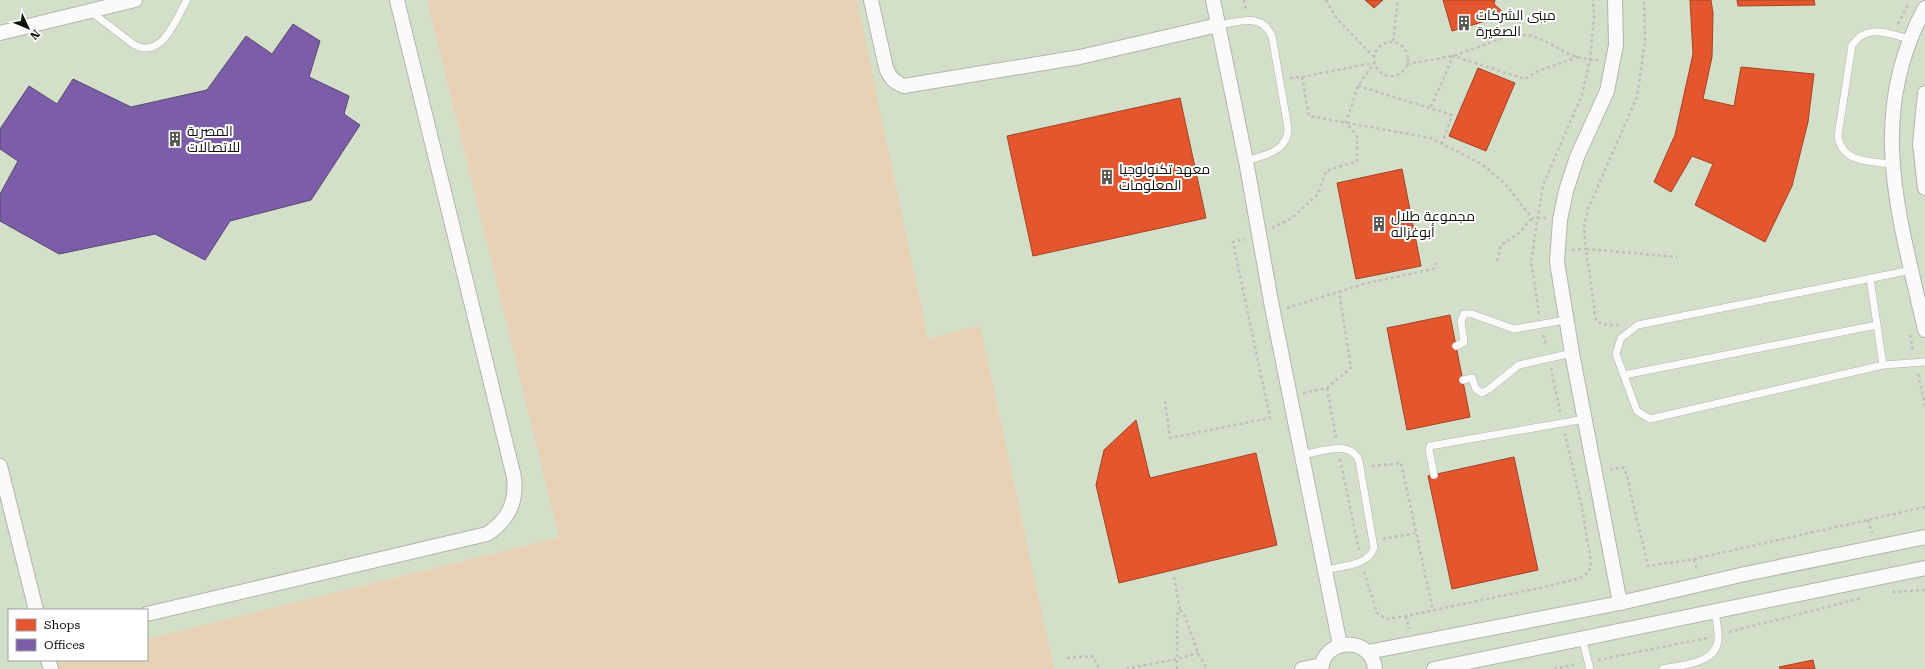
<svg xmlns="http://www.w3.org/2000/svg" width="1925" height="669" viewBox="0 0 1925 669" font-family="'Roboto Serif',Cairo,serif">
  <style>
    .built { fill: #d4dfc9; fill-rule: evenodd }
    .green { fill: #e7d2b5 }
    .shops { fill: #e4572e; stroke: #a44223 }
    .offices { fill: #7b5ea7; stroke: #5a4778 }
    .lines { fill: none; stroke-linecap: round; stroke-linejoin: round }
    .lane-casing { stroke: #b0b6ab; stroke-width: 8 }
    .street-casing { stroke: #b0b6ab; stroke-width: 16 }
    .path { stroke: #bec0bb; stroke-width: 2.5; stroke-dasharray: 3 3; stroke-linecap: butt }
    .lane { stroke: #f9faf9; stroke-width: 7 }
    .street { stroke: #f9faf9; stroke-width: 14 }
    .labels { text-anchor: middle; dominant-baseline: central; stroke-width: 4; stroke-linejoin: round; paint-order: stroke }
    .poi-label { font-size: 14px; fill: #0d1109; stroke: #fff; text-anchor: start }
  </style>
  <rect width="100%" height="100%" fill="#dae0d4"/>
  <!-- built -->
  <path class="built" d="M0,0H1925V669H0ZM9,610H147V660H9Z"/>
  <!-- green -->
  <path class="green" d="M427,0H857L928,339L980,325L1054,669H51L50,664L65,660H147V639L559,537Z"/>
  <!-- shops -->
  <g class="shops">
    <path d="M1365,0H1383L1374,8Z"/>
    <path d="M1443,0H1495L1494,4L1506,15L1452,31Z"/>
    <path d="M1690,0H1711L1713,13L1712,57L1703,99L1734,106L1741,67L1814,74L1808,122L1792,186L1765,242L1695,205L1713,164L1692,156L1671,192L1654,182L1675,135L1693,54Z"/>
    <path d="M1737,0H1814L1815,5L1738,6Z"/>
    <path d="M1478,68L1515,83L1486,151L1449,136Z"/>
    <path d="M1180,98L1206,218L1033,256L1007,136Z"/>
    <path d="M1402,169L1421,266L1356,279L1337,183Z"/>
    <path d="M1450,315L1470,417L1407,430L1387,328Z"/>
    <path d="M1136,420L1150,478L1256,453L1277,545L1119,583L1096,485L1104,450Z"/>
    <path d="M1514,457L1538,570L1452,589L1428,476Z"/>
    <path d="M1813,660L1815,669H1780L1779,667Z"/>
  </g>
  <!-- offices -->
  <path class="offices" d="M293,24L320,41L309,77L349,96L344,114L360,125L311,200L230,221L205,260L155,234L59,254L0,221V194L18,161L0,149V129L29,86L57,104L73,79L131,107L207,90L246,36L272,54Z"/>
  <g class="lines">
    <defs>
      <g id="lane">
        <path d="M90,11L133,44C162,61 175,20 187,0"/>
        <path d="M1218,25C1239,22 1261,12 1272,36L1288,128C1288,152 1264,155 1246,161"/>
        <path d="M1892,164C1869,161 1842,163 1838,136L1852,45C1868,23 1888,34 1910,39"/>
        <path d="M1912,270L1638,325L1621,338L1616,354L1637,411L1650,419L1883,365L1925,362"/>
        <path d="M1870,278L1883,365"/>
        <path d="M1456,346L1464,342L1461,321L1464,314H1472L1514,329L1566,320"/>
        <path d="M1624,375L1877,325"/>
        <path d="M1463,380L1472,378L1476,389L1482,393L1489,389L1519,365L1572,353"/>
        <path d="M1302,455C1320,452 1351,439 1359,461L1374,548C1368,566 1342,566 1325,570"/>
        <path d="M1434,475L1429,450L1430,446L1585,419"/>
        <path d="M1582,638L1590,669"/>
        <path d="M1663,669C1681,665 1715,664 1718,641C1719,632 1716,620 1715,610"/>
      </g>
      <g id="street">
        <path d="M871,0L886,68C890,78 894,82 904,86L1080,57L1218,25"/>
        <path d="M1213,0L1246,161L1272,307L1340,645"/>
        <path d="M1615,0L1616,45L1607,91L1577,157L1566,191L1560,220L1557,262L1572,353L1620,603"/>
        <path d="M1925,8C1865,117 1900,218 1925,330"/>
        <path d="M0,33L135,0"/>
        <path d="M1925,93L1920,144L1925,188"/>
        <path d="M0,466L36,610"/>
        <path d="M147,614L487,534C508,520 517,503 514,477L397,0"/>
        <path d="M1368,652L1620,603L1745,574L1925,537"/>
        <path d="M48,660L51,669"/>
        <path d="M1302,669L1322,665"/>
        <path d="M1321,669C1324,637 1372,636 1375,669"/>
        <path d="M1434,669L1925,568"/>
      </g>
    </defs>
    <!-- lane casing -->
    <use href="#lane" class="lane-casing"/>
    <!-- street casing -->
    <use href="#street" class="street-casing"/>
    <!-- path -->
    <g class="path">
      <path d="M1244,0L1246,10"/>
      <path d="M1326,0L1337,19L1373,56"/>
      <path d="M1898,24L1908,5"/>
      <path d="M1393,41L1398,0"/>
      <circle cx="1391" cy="59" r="17"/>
      <path d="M1407,64L1453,56L1509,36L1529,35L1543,40L1570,55L1590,60L1594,16L1593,0"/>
      <path d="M1302,77L1309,116L1431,138L1478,162L1492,172L1506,185L1532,218H1546"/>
      <path d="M1290,78L1302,77L1373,63"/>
      <path d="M1358,86L1452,115L1442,144"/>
      <path d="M1431,107L1453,56L1525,79L1538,71L1578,57"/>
      <path d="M1272,228L1292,218L1318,194L1326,171L1357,161V136L1346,122L1358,86L1374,63"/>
      <path d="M1572,250L1586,249L1584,227L1588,209L1637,97L1645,42L1644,0"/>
      <path d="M1497,261L1501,245L1519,233L1532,218"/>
      <path d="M1287,308L1364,284L1433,269L1438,260"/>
      <path d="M1539,314L1531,261L1543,185L1582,95L1590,60H1598"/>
      <path d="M1619,325C1611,325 1602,326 1596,320L1586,249L1677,257"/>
      <path d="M1543,335L1547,347"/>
      <path d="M1910,335L1913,351"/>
      <path d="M1551,368L1560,412"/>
      <path d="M1918,374L1925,406"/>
      <path d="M1327,388L1336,438"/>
      <path d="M1303,393L1327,388L1351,368L1339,291"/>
      <path d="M1165,401L1170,438L1270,418L1233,242L1245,239"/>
      <path d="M1340,459L1359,550"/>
      <path d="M1372,466L1401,463L1433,610"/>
      <path d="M1610,470L1622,467L1625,469L1648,566L1694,559L1925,507"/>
      <path d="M1868,520L1872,533"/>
      <path d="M1383,539L1416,533"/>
      <path d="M1694,559L1697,570"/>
      <path d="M1364,572L1377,613L1386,619L1406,616L1544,587L1580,578L1589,572L1591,562L1582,508L1565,434"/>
      <path d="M1174,577L1180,610"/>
      <path d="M1892,592L1925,590"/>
      <path d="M1406,616L1409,629"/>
      <path d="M1729,632L1862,598"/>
      <path d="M1067,658L1093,656L1099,669"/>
      <path d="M1598,660L1707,638"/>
      <path d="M1126,669L1177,659L1198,653"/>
      <path d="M1177,669V615L1180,610L1184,614L1198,653L1207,669"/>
      <path d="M1554,669L1577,664"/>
    </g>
    <!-- lane -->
    <use href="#lane" class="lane"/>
    <!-- street -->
    <use href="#street" class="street"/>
  </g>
  <!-- icons -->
  <defs>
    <symbol id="building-bare" viewBox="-9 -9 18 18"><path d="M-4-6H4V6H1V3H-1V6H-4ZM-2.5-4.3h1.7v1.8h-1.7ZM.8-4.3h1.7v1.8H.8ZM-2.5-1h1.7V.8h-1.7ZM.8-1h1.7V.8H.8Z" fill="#555950" stroke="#fff" stroke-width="2.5" paint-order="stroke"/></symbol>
  </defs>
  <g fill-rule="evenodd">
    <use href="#building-bare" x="1453" y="12" width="22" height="22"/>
    <use href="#building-bare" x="164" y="128" width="22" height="22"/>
    <use href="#building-bare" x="1096" y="166" width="22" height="22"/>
    <use href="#building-bare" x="1368" y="213" width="22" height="22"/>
  </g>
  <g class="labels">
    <!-- poi labels -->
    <g class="poi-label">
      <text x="1476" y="15">مبنى الشركات<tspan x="1476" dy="16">الصغيرة</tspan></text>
      <text x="187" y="131">المصرية<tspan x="187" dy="16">للاتصالات</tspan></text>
      <text x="1119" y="169">معهد تكنولوجيا<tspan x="1119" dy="16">المعلومات</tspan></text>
      <text x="1391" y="216">مجموعة طلال<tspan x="1391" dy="16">أبوغزاله</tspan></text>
    </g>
  </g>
  <!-- legend -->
  <rect x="8" y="609" width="140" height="52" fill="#ffffff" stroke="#9ea09d"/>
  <rect x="16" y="619" width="20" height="12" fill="#e4572e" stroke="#9ea09d"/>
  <text x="44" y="629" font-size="12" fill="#0d1109">Shops</text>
  <rect x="16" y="639" width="20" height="12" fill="#7b5ea7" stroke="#9ea09d"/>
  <text x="44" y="649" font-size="12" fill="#0d1109">Offices</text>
  <!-- north arrow -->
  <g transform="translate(28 28) rotate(134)" stroke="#ffffff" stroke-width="3" paint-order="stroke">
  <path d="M0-3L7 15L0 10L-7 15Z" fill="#0d1109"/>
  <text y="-6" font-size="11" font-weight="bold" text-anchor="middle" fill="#0d1109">N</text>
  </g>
</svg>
